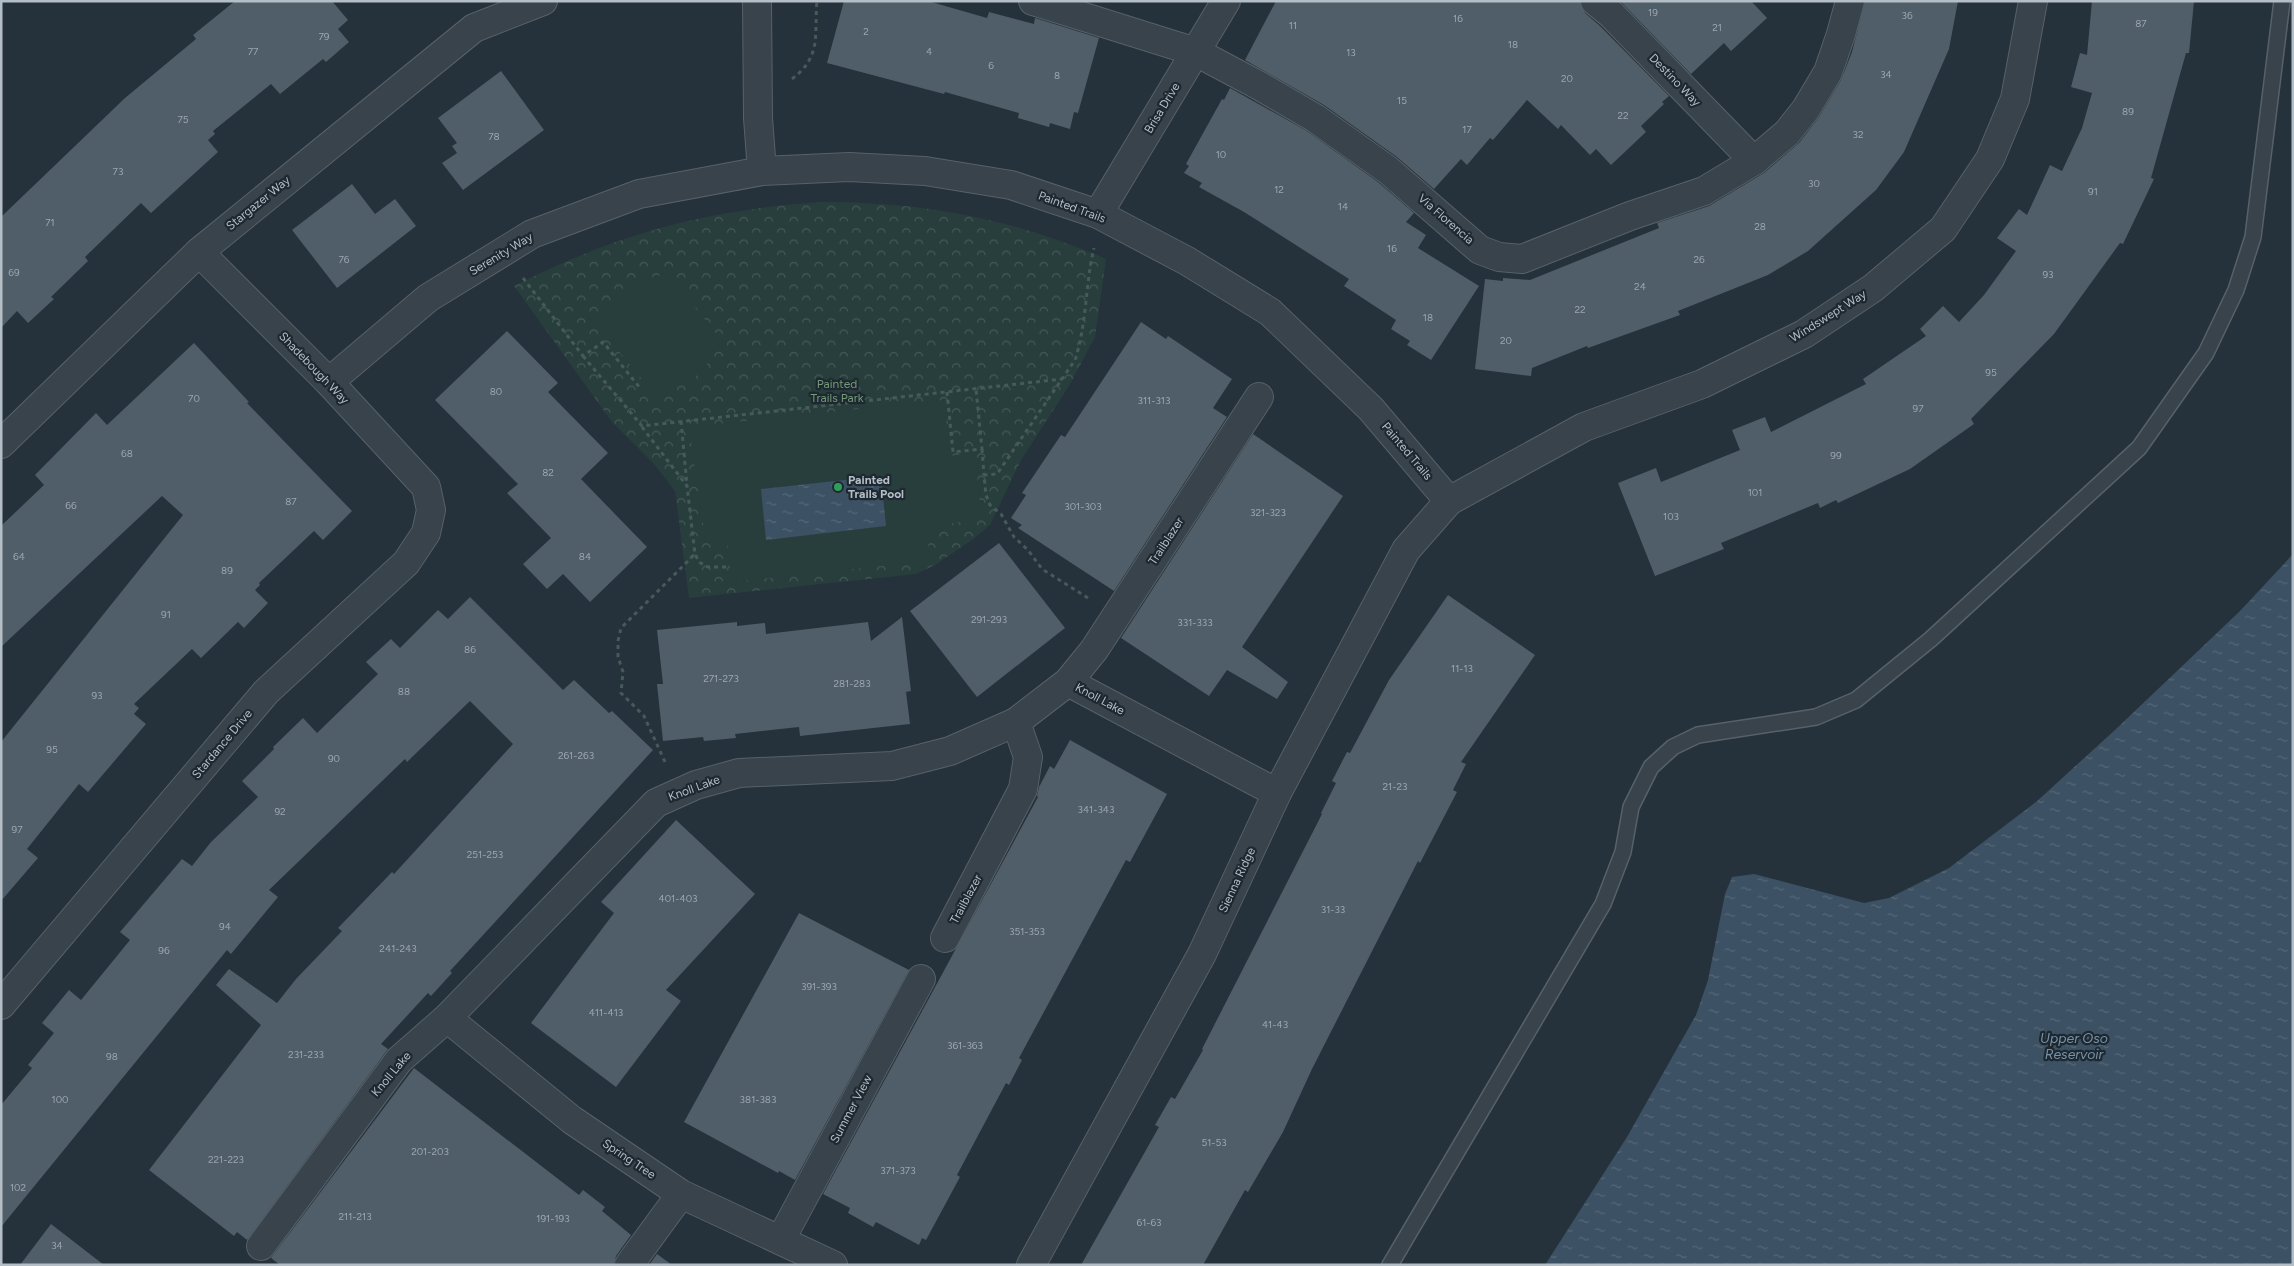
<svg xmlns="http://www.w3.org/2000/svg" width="2294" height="1266" viewBox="0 0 2294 1266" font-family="Figtree,sans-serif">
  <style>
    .forest { fill: url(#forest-crowns) }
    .garden { fill: #283e3d }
    .water { fill: url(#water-ripples) }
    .building { fill: #505e69 }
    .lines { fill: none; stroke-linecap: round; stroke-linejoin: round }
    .service-casing { stroke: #576169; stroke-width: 18 }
    .minor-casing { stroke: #576169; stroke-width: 30 }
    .tertiary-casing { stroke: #576169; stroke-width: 30 }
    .path { stroke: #475a5a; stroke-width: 3; stroke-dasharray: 4 4; stroke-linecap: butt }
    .service { stroke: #39434b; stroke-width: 15 }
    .minor { stroke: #39434b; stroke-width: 28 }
    .tertiary { stroke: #39434b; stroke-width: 28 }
    .leisure-dot { fill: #2e9e5b; stroke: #1e2830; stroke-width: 2 }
    .labels { text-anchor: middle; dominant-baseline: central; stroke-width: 4.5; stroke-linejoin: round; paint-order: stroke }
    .number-label { font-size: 10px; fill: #9ba6b0 }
    .street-label { font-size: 12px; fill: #b4bec7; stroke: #1e2830 }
    .park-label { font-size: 12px; fill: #749b79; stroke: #1e2830 }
    .poi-label { font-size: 12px; font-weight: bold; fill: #b4bec7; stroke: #1e2830; text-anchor: start }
    .water-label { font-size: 14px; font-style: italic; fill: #7792a8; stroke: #1e2830 }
  </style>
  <defs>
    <pattern id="forest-crowns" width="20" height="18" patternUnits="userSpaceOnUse" patternTransform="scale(1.25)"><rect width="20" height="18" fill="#283e3d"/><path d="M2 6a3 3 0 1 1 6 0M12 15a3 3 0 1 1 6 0" fill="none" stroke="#455858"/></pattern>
    <pattern id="water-ripples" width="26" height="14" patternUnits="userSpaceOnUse" patternTransform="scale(1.25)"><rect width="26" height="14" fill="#3c5163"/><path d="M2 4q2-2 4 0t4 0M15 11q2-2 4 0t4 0" fill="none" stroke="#566878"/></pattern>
  </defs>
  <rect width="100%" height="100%" fill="#25313b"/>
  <!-- forest -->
  <path class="forest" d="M820,202C923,202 1011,218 1106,259L1095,337L1069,386L1021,460L990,525L972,540L935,565L916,574L689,598L675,491L654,464L612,422L514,286C616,234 706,210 820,202Z"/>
  <!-- garden -->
  <g class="garden">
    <path d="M668,273L722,341C709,364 696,383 669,389C662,391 656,392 650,389L599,327C612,290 633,282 668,273Z"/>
    <path d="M944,400L950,456L975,453L981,519L927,527L929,556L917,562L732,582L727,542L706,543L689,427Z"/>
  </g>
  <!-- water -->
  <g class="water">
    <path d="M881,476L886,526L766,540L761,489Z"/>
    <path d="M2293,554V1265H1545L1627,1137L1696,1015L1708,980L1725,894L1732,877L1754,874L1864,903L1889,898L1949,868L2036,802L2116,729L2240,611Z"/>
  </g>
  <!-- building -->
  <g class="building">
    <path d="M235,1H332L348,20L338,29L349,42L326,62L323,59L280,94L271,84L213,131L215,134L208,140L218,152L151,213L141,203L85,257L88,261L51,297L54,299L28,323L17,311L1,328V217L125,98L196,39L193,35Z"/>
    <path d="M844,1H928L987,18L989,12L1034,24L1035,18L1099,38L1078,113L1074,112L1070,129L1050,123L1049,127L1018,118L1019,113L945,92L944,94L827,63Z"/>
    <path d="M1276,1H1580L1585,13L1600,26L1669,96L1662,102L1664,104L1641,126L1646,132L1611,165L1596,149L1590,155L1561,125L1558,129L1527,100L1493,140L1490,138L1467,165L1461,159L1434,189L1397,157L1324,105L1245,60Z"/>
    <path d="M1620,1H1751L1767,18L1731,51L1724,43L1691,74Z"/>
    <path d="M1865,1H1958L1949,49L1904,152L1876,190L1808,251L1768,275L1678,311L1680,315L1588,348L1587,346L1532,368L1531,376L1475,369L1485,279L1503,281V278L1530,280L1659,228L1657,223L1709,206L1764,173L1799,143L1819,117L1841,80L1852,52Z"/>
    <path d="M2092,1H2194L2189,53H2186L2151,178L2154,179L2123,244L2120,243L2054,334L1971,419L1974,424L1910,469L1838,503L1836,500L1820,508L1818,503L1721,543L1724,549L1655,576L1618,483L1656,468L1661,482L1740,450L1732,430L1765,417L1771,432L1866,384L1863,379L1926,336L1920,329L1943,306L1959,322L1984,295L2016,251L1997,238L2019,209L2027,215L2050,165L2062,171L2082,128L2092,93L2071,87L2080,53L2087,55Z"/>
    <path d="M501,71L544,130L463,190L442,163L457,153L452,146L457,143L438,118Z"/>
    <path d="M1230,88L1307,131L1378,182L1414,213L1406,222L1426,235L1418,248L1479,286L1431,360L1407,345L1410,341L1391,329L1396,320L1344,286L1349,279L1244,212L1199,187L1202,183L1184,173L1189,166L1186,164L1222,99L1224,100Z"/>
    <path d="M352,184L375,214L395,199L416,226L337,288L292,230Z"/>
    <path d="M1141,322L1166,339L1168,336L1232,379L1213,408L1227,417L1114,591L1018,528L1022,525L1011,518L1026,495L1022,493L1061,435L1065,437Z"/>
    <path d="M507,331L558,383L548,392L608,453L581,479L647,547L590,602L563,574L547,589L523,564L551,538L507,493L518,484L435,400Z"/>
    <path d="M194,343L249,402L247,403L352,511L323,540L314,531L259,583L260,585L255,590L268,603L244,628L238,622L201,658L192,649L134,704L139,708L134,714L146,724L88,792L79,784L27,849L38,858L1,901V742L183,515L162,496L1,647V526L44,485L35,475L96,413L107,425Z"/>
    <path d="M1253,434L1343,496L1242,647L1288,682L1277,699L1227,670L1209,696L1121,638Z"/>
    <path d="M999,543L1065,628L977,697L910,611Z"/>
    <path d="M1448,595L1535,655L1461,762L1466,764L1453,790L1457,792L1420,863L1418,861L1312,1069L1283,1132L1248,1192L1245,1190L1203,1265H1081L1159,1127L1155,1125L1171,1097L1175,1099L1203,1050L1202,1049L1322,814L1321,813L1336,783L1332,781L1347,752L1350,753L1389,680Z"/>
    <path d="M470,597L563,690L574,680L609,713L612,711L653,750L450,971L452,973L431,996L428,993L381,1044L388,1049L247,1240L237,1232L234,1236L149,1170L261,1025L216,985L229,969L277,1003L296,979L342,931L338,928L392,872L394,874L513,744L470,701L407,762L405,759L269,890L278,897L231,954L227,950L1,1227V1105L32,1068L28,1065L54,1033L42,1023L69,990L81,1000L130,940L120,932L182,859L192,866L211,842L258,797L242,781L274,749L273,747L303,718L317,733L378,674L366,662L391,639L400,648L438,610L448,619Z"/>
    <path d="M902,617L911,691L906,692L910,724L800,736L799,727L735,734L736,738L704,741L703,737L663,741L657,684H663L657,630L737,622V626L765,623L766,634L868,622L871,641Z"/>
    <path d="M1070,740L1167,794L1130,862L1126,860L1106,897L1019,1058L1022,1060L1009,1085L1006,1083L957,1175L960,1177L926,1240L922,1238L919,1245L876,1222L873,1227L848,1213L850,1208L823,1194L1038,797L1037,796L1039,787L1050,766L1054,769Z"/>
    <path d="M676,820L755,894L666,990L681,1001L616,1087L531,1023L614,913L601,902Z"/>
    <path d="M799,913L909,970L795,1180L779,1171L778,1173L684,1122Z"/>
    <path d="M414,1068L579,1195L583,1190L605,1207L602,1211L631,1235L616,1256L614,1265H280L271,1258Z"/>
    <path d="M51,1224L104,1265H20Z"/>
    <path d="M657,1254L672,1265H649Z"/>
  </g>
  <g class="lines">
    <defs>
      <path id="service" d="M1390,1265L1603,904L1623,852L1631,807L1651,767L1673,747L1698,735L1816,717L1856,700L1931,639L2139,448L2206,353L2236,290L2253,237L2282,1"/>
      <g id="minor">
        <path d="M1033,1L1196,52L1258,85L1315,118L1388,170L1480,250L1499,257L1522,259L1630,216L1704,191L1754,161L1787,133L1806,109L1828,72L1841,34L1850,1"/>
        <path d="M1595,1L1611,14L1754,161"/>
        <path d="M1098,214L1226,1"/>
        <path d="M329,382L428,298L532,234L639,194L762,171L849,167L925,171L1011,185L1098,214L1187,261L1270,312L1371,409L1449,501"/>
        <path d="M1,444L199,252L474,28L543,1"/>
        <path d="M1068,682L1094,650L1259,397"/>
        <path d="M945,938L1023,789L1028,757L1016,722"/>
        <path d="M1,1005L266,692L406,563L426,533L431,510L426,487L329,382L199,252"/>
        <path d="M447,1018L572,1120L681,1194L833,1265"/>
        <path d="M781,1239L921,979"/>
        <path d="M261,1246L399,1060L447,1018L656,803L696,785L739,773L892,766L950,751L1016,722L1068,682L1277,793"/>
        <path d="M629,1265L681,1194"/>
        <path d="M1031,1265L1202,954L1277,793L1406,550L1449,501L1584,427L1702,384L1804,334L1873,288L1943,229L1990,159L2015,99L2033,1"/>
      </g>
      <path id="tertiary" d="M757,1L758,118L762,171"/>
    </defs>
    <!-- service casing -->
    <use href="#service" class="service-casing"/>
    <!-- minor casing -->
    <use href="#minor" class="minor-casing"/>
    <!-- tertiary casing -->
    <use href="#tertiary" class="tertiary-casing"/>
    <!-- path -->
    <g class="path">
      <path d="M792,79C822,56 814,36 817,1"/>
      <path d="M523,278L583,356L603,342L640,388"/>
      <path d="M583,356L642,426L1062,379"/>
      <path d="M947,392L953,452L982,449L976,389"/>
      <path d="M681,421L687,485"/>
      <path d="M642,427L687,486L695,554L699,562L708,567H730"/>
      <path d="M982,449L984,475"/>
      <path d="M1088,598L1042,569L1028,550L1014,537L1001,514L990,505L986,495L984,475L997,474L1075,360C1087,324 1085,285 1094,248"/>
      <path d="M665,762L644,716L621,693L623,672L618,657V641L621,628L695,554"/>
    </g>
    <!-- service -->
    <use href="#service" class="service"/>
    <!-- minor -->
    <use href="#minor" class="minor"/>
    <!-- tertiary -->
    <use href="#tertiary" class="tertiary"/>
  </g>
  <!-- markers -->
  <circle class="leisure-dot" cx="838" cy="487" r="5"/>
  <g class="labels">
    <!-- number labels -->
    <g class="number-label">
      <text x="1653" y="12">19</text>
      <text x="1907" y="15">36</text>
      <text x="1458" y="18">16</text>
      <text x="2141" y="23">87</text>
      <text x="1293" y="25">11</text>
      <text x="1717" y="27">21</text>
      <text x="866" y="31">2</text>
      <text x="324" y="36">79</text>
      <text x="1513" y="44">18</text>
      <text x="253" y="51">77</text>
      <text x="929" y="51">4</text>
      <text x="1351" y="52">13</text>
      <text x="991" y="65">6</text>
      <text x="1886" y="74">34</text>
      <text x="1057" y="75">8</text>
      <text x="1567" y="78">20</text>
      <text x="1402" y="100">15</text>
      <text x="2128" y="111">89</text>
      <text x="1623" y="115">22</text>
      <text x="183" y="119">75</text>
      <text x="1467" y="129">17</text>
      <text x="1858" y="134">32</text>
      <text x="494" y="136">78</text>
      <text x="1221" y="154">10</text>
      <text x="118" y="171">73</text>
      <text x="1814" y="183">30</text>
      <text x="1279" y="189">12</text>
      <text x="2093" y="191">91</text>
      <text x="1343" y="206">14</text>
      <text x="50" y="222">71</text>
      <text x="1760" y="226">28</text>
      <text x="1392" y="248">16</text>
      <text x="344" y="259">76</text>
      <text x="1699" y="259">26</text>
      <text x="14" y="272">69</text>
      <text x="2048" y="274">93</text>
      <text x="1640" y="286">24</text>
      <text x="1580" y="309">22</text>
      <text x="1428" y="317">18</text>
      <text x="1506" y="340">20</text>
      <text x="1991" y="372">95</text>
      <text x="496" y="391">80</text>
      <text x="194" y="398">70</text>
      <text x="1154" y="400">311-313</text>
      <text x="1918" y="408">97</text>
      <text x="127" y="453">68</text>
      <text x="1836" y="455">99</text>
      <text x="548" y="472">82</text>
      <text x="1755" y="492">101</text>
      <text x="291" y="501">87</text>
      <text x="71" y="505">66</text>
      <text x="1083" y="506">301-303</text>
      <text x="1268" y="512">321-323</text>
      <text x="1671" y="516">103</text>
      <text x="19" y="556">64</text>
      <text x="585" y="556">84</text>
      <text x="227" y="570">89</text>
      <text x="166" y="614">91</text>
      <text x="989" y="619">291-293</text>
      <text x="1195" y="622">331-333</text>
      <text x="470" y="649">86</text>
      <text x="1462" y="668">11-13</text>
      <text x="721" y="678">271-273</text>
      <text x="852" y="683">281-283</text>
      <text x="404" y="691">88</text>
      <text x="97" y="695">93</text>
      <text x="52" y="749">95</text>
      <text x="576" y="755">261-263</text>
      <text x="334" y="758">90</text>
      <text x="1395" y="786">21-23</text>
      <text x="1096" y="809">341-343</text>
      <text x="280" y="811">92</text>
      <text x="17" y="829">97</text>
      <text x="485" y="854">251-253</text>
      <text x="678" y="898">401-403</text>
      <text x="1333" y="909">31-33</text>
      <text x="225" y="926">94</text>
      <text x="1027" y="931">351-353</text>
      <text x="398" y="948">241-243</text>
      <text x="164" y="950">96</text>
      <text x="819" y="986">391-393</text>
      <text x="606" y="1012">411-413</text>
      <text x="1275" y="1024">41-43</text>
      <text x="965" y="1045">361-363</text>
      <text x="306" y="1054">231-233</text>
      <text x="112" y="1056">98</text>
      <text x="60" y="1099">100</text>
      <text x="758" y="1099">381-383</text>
      <text x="1214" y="1142">51-53</text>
      <text x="430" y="1151">201-203</text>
      <text x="226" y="1159">221-223</text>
      <text x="898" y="1170">371-373</text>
      <text x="18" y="1187">102</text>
      <text x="355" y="1216">211-213</text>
      <text x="553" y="1218">191-193</text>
      <text x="1149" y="1222">61-63</text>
      <text x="57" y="1245">34</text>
    </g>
    <!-- street labels -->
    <g class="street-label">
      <text transform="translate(1675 80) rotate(46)">Destino Way</text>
      <text transform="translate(1162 108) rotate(-59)">Brisa Drive</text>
      <text transform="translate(258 203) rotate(-39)">Stargazer Way</text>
      <text transform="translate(1072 207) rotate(20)">Painted Trails</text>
      <text transform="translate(1446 219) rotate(41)">Via Florencia</text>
      <text transform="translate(501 254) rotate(-31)">Serenity Way</text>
      <text transform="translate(1828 316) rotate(-32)">Windswept Way</text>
      <text transform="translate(314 368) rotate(46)">Shadebough Way</text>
      <text transform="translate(1407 451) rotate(50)">Painted Trails</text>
      <text transform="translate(1166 541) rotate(-57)">Trailblazer</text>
      <text transform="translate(1100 699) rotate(28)">Knoll Lake</text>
      <text transform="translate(222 744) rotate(-50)">Stardance Drive</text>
      <text transform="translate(694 788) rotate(-20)">Knoll Lake</text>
      <text transform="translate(1237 880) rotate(-65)">Sienna Ridge</text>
      <text transform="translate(966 899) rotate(-62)">Trailblazer</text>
      <text transform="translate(391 1074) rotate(-50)">Knoll Lake</text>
      <text transform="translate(851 1109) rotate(-62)">Summer View</text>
      <text transform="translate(629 1159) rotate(34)">Spring Tree</text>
    </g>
    <!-- park labels -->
    <g class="park-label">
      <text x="837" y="384">Painted<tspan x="837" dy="14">Trails Park</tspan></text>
    </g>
    <!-- poi labels -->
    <g class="poi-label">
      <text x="848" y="480">Painted<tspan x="848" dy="14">Trails Pool</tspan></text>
    </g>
    <!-- water labels -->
    <g class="water-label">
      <text x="2074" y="1038">Upper Oso<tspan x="2074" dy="16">Reservoir</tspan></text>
    </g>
  </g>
  <!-- border -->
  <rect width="2294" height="1266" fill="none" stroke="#b4bec7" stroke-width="5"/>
</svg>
